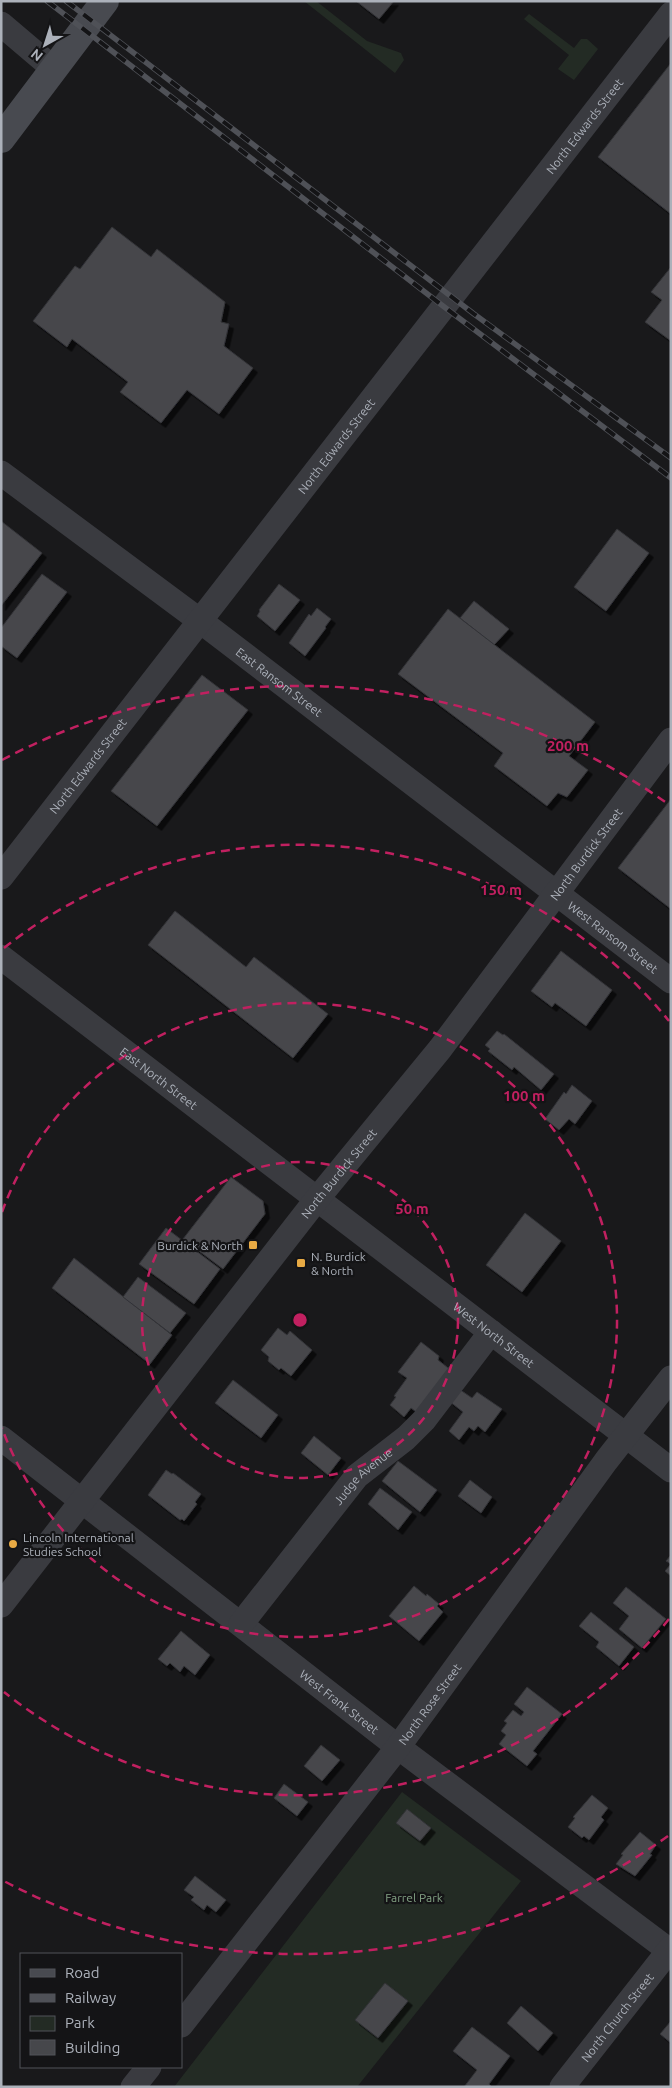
<svg xmlns="http://www.w3.org/2000/svg" width="672" height="2088" viewBox="0 0 672 2088" font-family="Ubuntu,sans-serif">
  <style>
    .green { fill: #232b24 }
    .building { fill: #46474b; stroke: #333337; filter: url(#shadow) }
    .lines { fill: none; stroke-linecap: round; stroke-linejoin: round }
    .street { stroke: #3a3b40; stroke-width: 25 }
    .secondary { stroke: #484a50; stroke-width: 28 }
    .rail-casing { stroke: #4f5157; stroke-width: 5.5 }
    .rail { stroke: #141416; stroke-width: 4; stroke-dasharray: 11; stroke-linecap: butt }
    .ring { fill: none; stroke: #c12060; stroke-width: 2.5; stroke-dasharray: 9 6 }
    .poi-dot { fill: #e8aa44; stroke: #141416; stroke-width: 2 }
    .labels { text-anchor: middle; dominant-baseline: central; stroke-width: 4.5; stroke-linejoin: round; paint-order: stroke }
    .street-label { font-size: 12px; fill: #acb1ba; stroke: #141416 }
    .poi-label { font-size: 12px; fill: #acb1ba; stroke: #141416; text-anchor: start }
    .park-label { font-size: 12px; fill: #84a385; stroke: #141416 }
    .centre { fill: #c12060; stroke: #141416; stroke-width: 2.5 }
    .ring-label { font-size: 15px; text-anchor: middle; font-weight: bold; fill: #c12060; stroke: #141416; stroke-width: 4.5; stroke-linejoin: round; paint-order: stroke }
  </style>
  <defs>
    <filter id="shadow"><feDropShadow dx="4.5" dy="4.5" stdDeviation="0" flood-color="#0009"/></filter>
  </defs>
  <rect width="100%" height="100%" fill="#19191b"/>
  <!-- green -->
  <g class="green">
    <path d="M304,1H316L367,41L401,53L404,60L395,73Z"/>
    <path d="M529,14L574,48L581,39H587L598,49L574,80L558,69L569,55L524,19Z"/>
    <path d="M402,1792L521,1881L357,2087H174Z"/>
  </g>
  <!-- building -->
  <g class="building">
    <path d="M356,1H394L379,19Z"/>
    <path d="M671,63V214L598,157Z"/>
    <path d="M112,227L151,257L157,249L225,302L221,322L229,324L224,346L253,368L219,414L187,390L161,423L120,392L128,382L72,339L67,347L33,321L75,266L80,269Z"/>
    <path d="M671,267V341L645,322L662,300L651,292Z"/>
    <path d="M1,521L42,553L1,606Z"/>
    <path d="M617,529L649,553L606,611L574,587Z"/>
    <path d="M42,574L67,592L17,658L1,646V628Z"/>
    <path d="M279,584L300,600L275,631L257,616L260,611L259,610Z"/>
    <path d="M474,601L509,629L494,645L460,618Z"/>
    <path d="M317,608L331,619L325,627L326,628L305,656L289,643L309,614L311,616Z"/>
    <path d="M448,609L595,722L569,756L588,770L567,797L558,793L547,806L494,766L503,753L398,674Z"/>
    <path d="M202,675L248,710L157,826L111,791Z"/>
    <path d="M671,799V909L618,868Z"/>
    <path d="M175,911L246,967L254,957L328,1014L293,1058L148,945Z"/>
    <path d="M561,951L612,990L586,1026L555,1003L552,1007L531,991Z"/>
    <path d="M497,1031L503,1035L504,1034L554,1074L541,1090L514,1067L512,1070L488,1051L490,1049L485,1045Z"/>
    <path d="M572,1085L592,1101L575,1124L569,1119L559,1130L545,1119L564,1092L566,1094Z"/>
    <path d="M231,1177L263,1201L265,1214L223,1269L183,1239Z"/>
    <path d="M525,1213L561,1241L522,1292L486,1265Z"/>
    <path d="M166,1228L220,1269L194,1304L139,1264Z"/>
    <path d="M74,1258L172,1335L150,1364L52,1288Z"/>
    <path d="M138,1277L186,1313L170,1333L123,1297Z"/>
    <path d="M278,1328L287,1335L290,1331L312,1350L291,1376L281,1368L279,1370L268,1361L269,1357L261,1350Z"/>
    <path d="M421,1342L439,1356L438,1360L452,1371L419,1414L411,1408L404,1417L390,1405L396,1397L394,1396L407,1378L398,1372Z"/>
    <path d="M233,1380L278,1415L261,1438L215,1403Z"/>
    <path d="M459,1389L472,1398L477,1392L502,1409L485,1432L478,1426L474,1431L469,1427L459,1440L449,1431L463,1412L449,1401Z"/>
    <path d="M314,1436L341,1458L328,1475L301,1453Z"/>
    <path d="M398,1461L437,1490L420,1512L382,1481Z"/>
    <path d="M166,1470L172,1474L173,1473L201,1494L195,1502L197,1504L184,1521L182,1519L180,1520L148,1495Z"/>
    <path d="M470,1480L492,1497L481,1513L458,1496Z"/>
    <path d="M380,1488L412,1512L398,1530L368,1504Z"/>
    <path d="M671,1555V1576L665,1571L671,1564L666,1561Z"/>
    <path d="M414,1586L426,1596L427,1594L439,1604L437,1606L443,1612L419,1641L389,1616Z"/>
    <path d="M626,1587L666,1619L642,1648L619,1629L629,1616L613,1603Z"/>
    <path d="M591,1612L634,1647L619,1666L596,1647L599,1642L579,1626Z"/>
    <path d="M181,1631L210,1655L195,1675L184,1666L180,1672L170,1663L167,1666L158,1659Z"/>
    <path d="M527,1687L562,1714L533,1751L537,1754L527,1766L499,1744L506,1735L501,1731L507,1723L504,1721L513,1710L521,1716L524,1712L514,1704Z"/>
    <path d="M321,1745L340,1760L322,1781L304,1766Z"/>
    <path d="M284,1784L308,1802L297,1816L274,1798Z"/>
    <path d="M592,1795L608,1808L601,1817L604,1820L589,1840L584,1836L582,1838L568,1827L575,1818L573,1817Z"/>
    <path d="M407,1809L431,1828L420,1841L396,1823Z"/>
    <path d="M640,1832L656,1845L650,1854L652,1855L635,1876L616,1864L623,1855L621,1854Z"/>
    <path d="M195,1876L226,1900L216,1912L207,1905L204,1910L191,1900L194,1897L184,1890Z"/>
    <path d="M385,1983L408,2001L378,2038L355,2020Z"/>
    <path d="M521,2006L553,2033L538,2051L507,2023Z"/>
    <path d="M671,2021V2043L660,2034Z"/>
    <path d="M472,2027L510,2056L489,2084L492,2087H464L477,2070L453,2051Z"/>
  </g>
  <g class="lines">
    <!-- street -->
    <g class="street">
      <path d="M1,24L54,69"/>
      <path id="s1" d="M1,473L199,620L671,981"/>
      <path id="s2" d="M1,877L671,14"/>
      <path id="s3" d="M1,957L671,1470"/>
      <path id="s4" d="M1,1438L398,1747L671,1952"/>
      <path id="s5" d="M1,1605L317,1199L440,1049L671,740"/>
      <path id="s6" d="M241,1624L357,1476L406,1438L424,1420L491,1332"/>
      <path id="s7" d="M181,2025L398,1747L606,1461L671,1378"/>
      <path d="M133,2087L149,2067"/>
      <path id="s8" d="M562,2087L671,1948"/>
    </g>
    <!-- secondary -->
    <path class="secondary" d="M1,139L105,1"/>
    <defs>
      <g id="rail">
        <path d="M47,1L443,306L671,478"/>
        <path d="M66,1L474,314L671,458"/>
      </g>
    </defs>
    <!-- rail casing -->
    <use href="#rail" class="rail-casing"/>
    <!-- rail -->
    <use href="#rail" class="rail"/>
  </g>
  <!-- distance rings -->
  <g class="ring">
    <circle cx="300" cy="1320" r="158"/>
    <path d="M2 1212A317 317 0 1 1 2 1428"/>
    <path d="M669 1619A475 475 0 0 1 4 1692M4 948A475 475 0 0 1 669 1021"/>
    <path d="M668 1836A634 634 0 0 1 2 1880M2 760A634 634 0 0 1 668 804"/>
  </g>
  <!-- markers -->
  <g class="poi-dot">
    <rect x="248" y="1240" width="10" height="10" rx="2.5"/>
    <rect x="296" y="1258" width="10" height="10" rx="2.5"/>
    <circle cx="13" cy="1544" r="5"/>
  </g>
  <g class="labels">
    <!-- street labels -->
    <g class="street-label">
      <text stroke="none"><textPath href="#s2" startOffset="951">North Edwards Street</textPath></text>
      <text stroke="none"><textPath href="#s2" startOffset="546">North Edwards Street</textPath></text>
      <text stroke="none"><textPath href="#s1" startOffset="348">East Ransom Street</textPath></text>
      <text stroke="none"><textPath href="#s2" startOffset="141">North Edwards Street</textPath></text>
      <text stroke="none"><textPath href="#s5" startOffset="952">North Burdick Street</textPath></text>
      <text stroke="none"><textPath href="#s1" startOffset="768">West Ransom Street</textPath></text>
      <text stroke="none"><textPath href="#s3" startOffset="199">East North Street</textPath></text>
      <text stroke="none"><textPath href="#s5" startOffset="548">North Burdick Street</textPath></text>
      <text stroke="none"><textPath href="#s3" startOffset="621">West North Street</textPath></text>
      <text stroke="none"><textPath href="#s6" startOffset="192">Judge Avenue</textPath></text>
      <text stroke="none"><textPath href="#s4" startOffset="429">West Frank Street</textPath></text>
      <text stroke="none"><textPath href="#s7" startOffset="406">North Rose Street</textPath></text>
      <text stroke="none"><textPath href="#s8" startOffset="89">North Church Street</textPath></text>
    </g>
    <!-- poi labels -->
    <g class="poi-label">
      <text x="243" y="1245" text-anchor="end">Burdick &amp; North</text>
      <text x="311" y="1256">N. Burdick<tspan x="311" dy="14">&amp; North</tspan></text>
      <text x="23" y="1537">Lincoln International<tspan x="23" dy="14">Studies School</tspan></text>
    </g>
    <!-- park labels -->
    <g class="park-label">
      <text x="414" y="1897">Farrel Park</text>
    </g>
  </g>
  <circle cx="300" cy="1320" r="8" class="centre"/>
  <g class="ring-label">
    <text x="568" y="751">200 m</text>
    <text x="501" y="895">150 m</text>
    <text x="524" y="1101">100 m</text>
    <text x="412" y="1214">50 m</text>
  </g>
  <!-- border -->
  <rect width="672" height="2088" fill="none" stroke="#acb1ba" stroke-width="5"/>
  <!-- legend -->
  <rect x="20" y="1953" width="162" height="115" fill="#141416" stroke="#515358"/>
  <rect x="30" y="1969" width="25" height="8" fill="#484a50" stroke="#515358"/>
  <text x="65" y="1978" font-size="15" fill="#acb1ba">Road</text>
  <rect x="30" y="1994" width="25" height="8" fill="#4f5157" stroke="#515358"/>
  <text x="65" y="2003" font-size="15" fill="#acb1ba">Railway</text>
  <rect x="30" y="2016" width="25" height="15" fill="#232b24" stroke="#515358"/>
  <text x="65" y="2028" font-size="15" fill="#acb1ba">Park</text>
  <rect x="30" y="2040" width="25" height="15" fill="#46474b" stroke="#515358"/>
  <text x="65" y="2053" font-size="15" fill="#acb1ba">Building</text>
  <!-- north arrow -->
  <g transform="translate(45 45) rotate(219)" stroke="#141416" stroke-width="4" paint-order="stroke">
  <path d="M0-4L9 19L0 12L-9 19Z" fill="#acb1ba"/>
  <text y="-8" font-size="14" font-weight="bold" text-anchor="middle" fill="#acb1ba">N</text>
  </g>
</svg>
